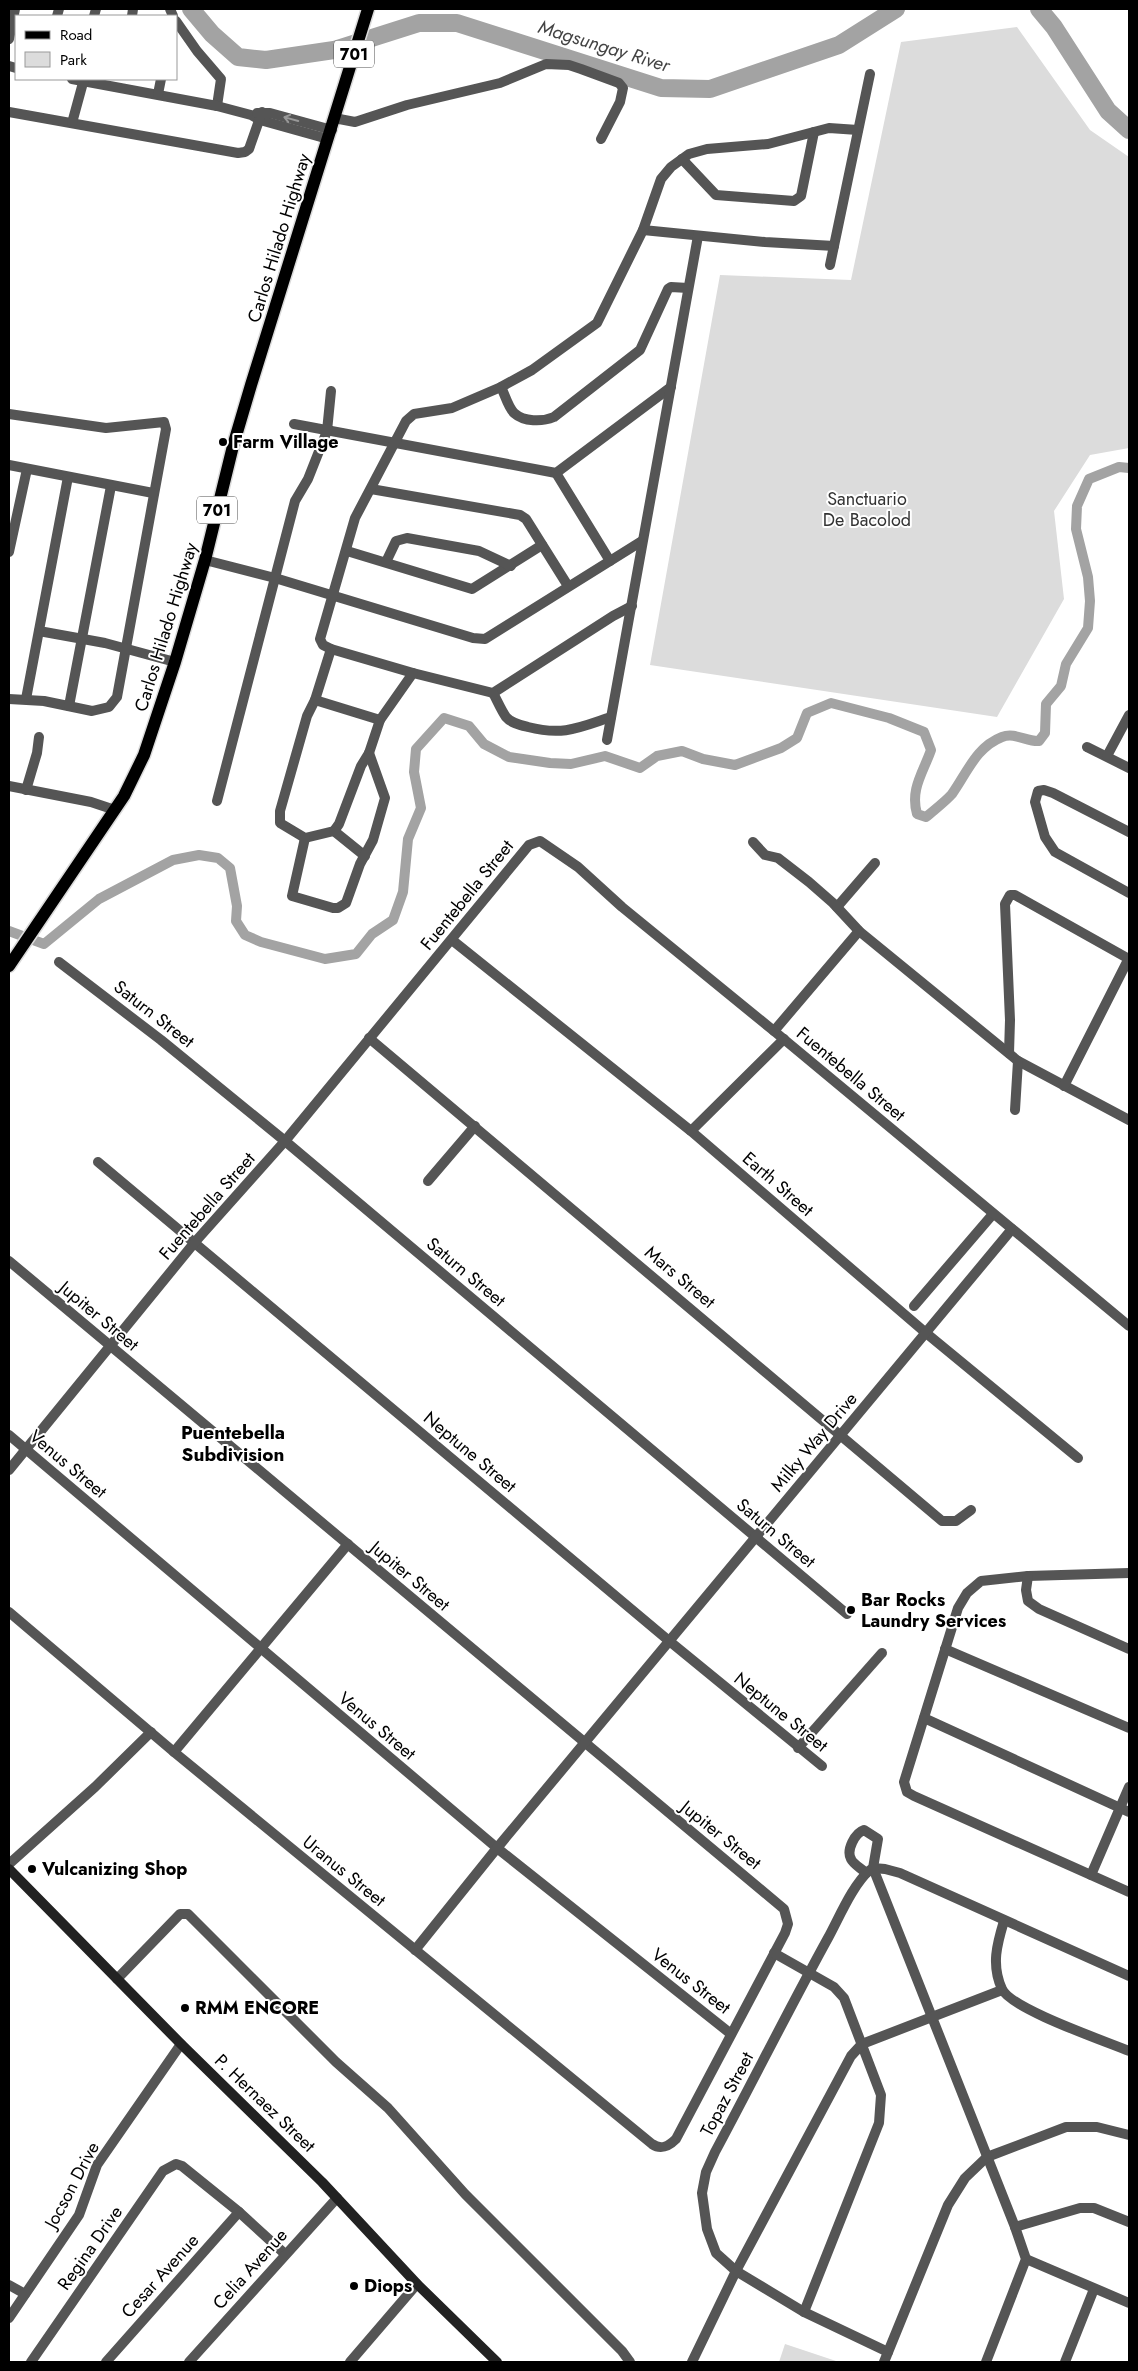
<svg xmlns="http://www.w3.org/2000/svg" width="1138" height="2371" viewBox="0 0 1138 2371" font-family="Jost,sans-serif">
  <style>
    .green { fill: #dcdcdc }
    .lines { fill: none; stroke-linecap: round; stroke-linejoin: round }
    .canal { stroke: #a3a3a3; stroke-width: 10 }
    .river { stroke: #a3a3a3; stroke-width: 18 }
    .primary-casing { stroke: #dbdbdb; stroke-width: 15 }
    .minor { stroke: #555; stroke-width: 10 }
    .tertiary { stroke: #555; stroke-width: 10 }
    .secondary { stroke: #222; stroke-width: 10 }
    .primary { stroke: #000; stroke-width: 12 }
    .oneway { stroke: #999 }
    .poi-dot { fill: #000; stroke: #fff; stroke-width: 2 }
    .labels { text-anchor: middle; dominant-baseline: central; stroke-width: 4; stroke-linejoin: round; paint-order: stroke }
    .shield { fill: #fff; stroke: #4c4c4c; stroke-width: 1 }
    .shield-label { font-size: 16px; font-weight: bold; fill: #000 }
    .street-label { font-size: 18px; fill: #000; stroke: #fff }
    .poi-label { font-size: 18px; font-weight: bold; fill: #000; stroke: #fff; text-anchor: start }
    .park-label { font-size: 18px; fill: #333; stroke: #fff }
    .water-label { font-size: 19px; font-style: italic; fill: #444; stroke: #fff }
    .neighbourhood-label { font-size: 19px; font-weight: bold; fill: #000; stroke: #fff }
  </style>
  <rect width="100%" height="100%" fill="#fff"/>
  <!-- green -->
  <g class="green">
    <path d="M1017,27L1090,130L1129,157V448L1090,455L1054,511L1064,599L997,717L650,665L720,275L851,280L901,42Z"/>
    <path d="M785,2344L839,2362H779Z"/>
  </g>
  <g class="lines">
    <!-- canal -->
    <path class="canal" d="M9,931L44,944L99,899L173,860L199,855L218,858L230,868L237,906L236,921L245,935L261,942L325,959L356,954L372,934L393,920L403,892L408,839L421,808L414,772L416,749L444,718L469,726L484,744L509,757L550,763L571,764L605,756L640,768L657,756L682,751L703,759L735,765L781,748L797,738L807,713L831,703L889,718L924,732L931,750C923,773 910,789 917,814L926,817C934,810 945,802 952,794C967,773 976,747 1002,737C1015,732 1027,742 1039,741L1045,733L1046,704L1061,686L1066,664L1088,628L1090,601L1088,577L1076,529L1077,506L1089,479L1119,467L1129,468"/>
    <!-- river -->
    <g class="river">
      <path d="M191,9L212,34L238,57L266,60L334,50L419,23H457L661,88L710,89L839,45L896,9"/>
      <path d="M1039,9L1054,27L1108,111L1129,130"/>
    </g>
    <defs>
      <path id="primary" d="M9,966L124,796L144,755L175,662L205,560L233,446L251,385L368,9"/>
    </defs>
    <!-- primary casing -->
    <use href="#primary" class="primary-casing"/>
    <!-- minor -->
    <g class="minor">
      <path d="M170,9L173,16"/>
      <path d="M57,16L59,9"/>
      <path d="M94,16L96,9"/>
      <path d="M132,16L133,9"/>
      <path d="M176,21L197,51L221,79L217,106"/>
      <path d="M9,39L15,9"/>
      <path d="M9,66L16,68"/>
      <path d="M72,79L217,106L251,115L260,120L328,139"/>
      <path d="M158,94L161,79"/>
      <path d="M9,112L238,153L245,152L249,149L262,112"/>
      <path d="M257,113H270L332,130"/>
      <path d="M334,118L355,122L407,105L500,83L546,64L569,65L581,69L619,83L623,88L620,102L601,139"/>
      <path d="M72,123L84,79"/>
      <path d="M682,159L716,195L794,201L801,196L814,132"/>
      <path d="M643,230L765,242L834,246"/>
      <path d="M830,265L870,74"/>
      <path d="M501,387C505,395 508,407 514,413C524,422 542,422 554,417L640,350L668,289L671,287L688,288"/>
      <path d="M9,414L106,428L164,422L166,429L117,697L109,707L92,711L44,701L9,699"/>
      <path d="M294,424L556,473L671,387"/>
      <path d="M9,465L153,493"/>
      <path d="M556,473L610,561"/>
      <path d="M371,489L520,515L526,519L568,586"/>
      <path d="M347,551L472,589L542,545"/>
      <path d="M9,552L27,469"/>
      <path d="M205,560L275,578L473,638L485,639L642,541"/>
      <path d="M386,562L396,541L407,538L479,551L511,566"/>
      <path d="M632,606L613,616L493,693L413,673L331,649L323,645L320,639L355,518L406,421L414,414L452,408L501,387L532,370L597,323L643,230L661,179L671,167L689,154L707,149L768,144L829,128L858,130"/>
      <path d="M39,631L105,643L175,662"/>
      <path d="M331,649L315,700L307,716L280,811V823L305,838L334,831L339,824L361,766L369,753L380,720L413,673"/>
      <path d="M493,693C497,700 501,710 506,717C511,723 520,725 528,727C563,736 578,728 611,717"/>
      <path d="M26,699L68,477"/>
      <path d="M315,700L380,720"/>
      <path d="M69,706L111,486"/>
      <path d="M607,740L698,236"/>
      <path d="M1087,747L1129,768"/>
      <path d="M1107,756L1129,715"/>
      <path d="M9,786L91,802L115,810"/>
      <path d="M26,790L37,753L39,737"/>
      <path d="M217,801L295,501L308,479L327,431L331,391"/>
      <path d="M334,831L365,856"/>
      <path d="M1129,832L1053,793L1044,790L1038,791L1035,802L1045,837L1055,852L1129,893"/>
      <path d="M305,838L292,896L333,908H338L346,903L360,864L373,840L385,798L369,753"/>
      <path d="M753,842L765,855L778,858L809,882L833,903L859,931L1018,1061L1129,1120"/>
      <path d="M837,907L875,863"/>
      <path d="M452,940L691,1131L926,1333L1078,1458"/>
      <path d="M59,962L161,1040L285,1141L847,1614"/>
      <path d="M774,1031L859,931"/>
      <path d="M369,1038L942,1521H956L971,1510"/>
      <path d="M1009,1053L1010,1020L1005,904L1010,895H1015L1129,959"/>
      <path d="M1064,1086L1129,958"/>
      <path d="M1015,1110L1018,1061"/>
      <path d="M691,1131L784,1039"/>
      <path d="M98,1162L668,1640L822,1766"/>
      <path d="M428,1181L475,1126"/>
      <path d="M9,1261L784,1909L788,1924L785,1933L676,2139C668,2147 661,2150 652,2144L174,1752L9,1612"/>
      <path d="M914,1306L993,1214"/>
      <path d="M9,1435L497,1848L731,2034"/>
      <path d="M1129,1573L1028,1576L981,1581L967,1593L958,1608L904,1782L907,1792L914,1796L1129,1892"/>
      <path d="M1028,1576L1026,1590L1028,1601L1039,1609L1129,1649"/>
      <path d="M945,1649L1129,1728"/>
      <path d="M924,1718L1129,1812"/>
      <path d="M798,1748L882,1653"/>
      <path d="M174,1752L348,1544"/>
      <path d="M9,1864L95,1787L151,1732"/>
      <path d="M873,1868L885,1869L900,1873L1129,1976"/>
      <path d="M870,1870C853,1884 839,1918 828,1938C789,2009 753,2081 715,2152L706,2172L702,2193L707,2229L716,2253L736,2271L804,2312L888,2352"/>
      <path d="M866,1873C862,1869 853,1864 851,1859C846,1850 855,1833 864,1830L878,1839L873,1868L1015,2227L1026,2259L986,2362"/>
      <path d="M1091,1875L1129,1787"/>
      <path d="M1004,1921C997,1944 991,1965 1002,1989C1011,2009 1105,2041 1129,2051"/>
      <path d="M415,1950L497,1848L1012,1229"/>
      <path d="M774,1953L834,1987L844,1998L881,2095L879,2123L804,2312"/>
      <path d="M117,1979L180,1914H188L336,2062L388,2108L465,2194L622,2351L630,2362"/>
      <path d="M1015,2227L1080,2208H1094L1129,2222"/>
      <path d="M1026,2259L1129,2303"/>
      <path d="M9,2285L25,2294"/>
      <path d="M9,2318L79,2215L97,2165L181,2044"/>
      <path d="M31,2362L163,2171L176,2164L182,2166L239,2212L285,2254"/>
      <path d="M106,2362L239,2212"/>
      <path d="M189,2362L337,2198"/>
      <path d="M350,2362L417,2284"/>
      <path d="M692,2362L736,2271L851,2056L862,2044L1002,1990"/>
      <path d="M1065,2362L1094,2289"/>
    </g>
    <!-- tertiary -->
    <g class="tertiary">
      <path d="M9,1470L195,1242L285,1141L529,845L540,841L578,867L622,907L774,1031L1129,1326"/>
      <path d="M884,2362L948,2205L965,2178L987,2157L1066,2127H1097L1129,2135"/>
    </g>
    <!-- secondary -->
    <path class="secondary" d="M9,1869L181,2044L322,2182L417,2284L497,2362"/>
    <!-- primary -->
    <use href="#primary" class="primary"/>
  </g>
  <!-- one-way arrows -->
  <defs><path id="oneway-shaft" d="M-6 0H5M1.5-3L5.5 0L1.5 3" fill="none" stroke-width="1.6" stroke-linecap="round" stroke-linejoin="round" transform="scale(1.25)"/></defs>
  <use class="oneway" href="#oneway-shaft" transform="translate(291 119) rotate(-165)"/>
  <!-- markers -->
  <g class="poi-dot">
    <circle cx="223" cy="442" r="5"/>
    <circle cx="851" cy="1610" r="5"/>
    <circle cx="32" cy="1869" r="5"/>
    <circle cx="185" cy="2008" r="5"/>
    <circle cx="354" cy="2286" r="5"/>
  </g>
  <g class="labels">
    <!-- shield labels -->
    <g class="shield">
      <rect x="334" y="40.5" width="40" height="27" rx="4"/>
      <rect x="197" y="496.5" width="40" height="27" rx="4"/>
    </g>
    <g class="shield-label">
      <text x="354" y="54">701</text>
      <text x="217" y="510">701</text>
    </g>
    <!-- street labels -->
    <g class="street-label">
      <text transform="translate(279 238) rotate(-73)">Carlos Hilado Highway</text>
      <text transform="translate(166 627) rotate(-73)">Carlos Hilado Highway</text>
      <text transform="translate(467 895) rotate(-51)">Fuentebella Street</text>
      <text transform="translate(154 1014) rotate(38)">Saturn Street</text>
      <text transform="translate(851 1074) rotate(40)">Fuentebella Street</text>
      <text transform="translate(778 1184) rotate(41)">Earth Street</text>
      <text transform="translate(207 1206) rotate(-49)">Fuentebella Street</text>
      <text transform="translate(466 1272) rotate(40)">Saturn Street</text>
      <text transform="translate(680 1277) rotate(40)">Mars Street</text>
      <text transform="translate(99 1316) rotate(40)">Jupiter Street</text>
      <text transform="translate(814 1442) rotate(-50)">Milky Way Drive</text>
      <text transform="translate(470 1452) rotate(40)">Neptune Street</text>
      <text transform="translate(68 1464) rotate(40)">Venus Street</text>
      <text transform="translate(776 1533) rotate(40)">Saturn Street</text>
      <text transform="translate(410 1576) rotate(40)">Jupiter Street</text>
      <text transform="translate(781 1712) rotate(39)">Neptune Street</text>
      <text transform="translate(377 1726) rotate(40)">Venus Street</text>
      <text transform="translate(721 1835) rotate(39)">Jupiter Street</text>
      <text transform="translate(344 1871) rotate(39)">Uranus Street</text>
      <text transform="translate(691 1981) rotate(38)">Venus Street</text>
      <text transform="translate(727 2094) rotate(-62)">Topaz Street</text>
      <text transform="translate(265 2103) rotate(44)">P. Hernaez Street</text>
      <text transform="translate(72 2185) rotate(-62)">Jocson Drive</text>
      <text transform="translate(90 2248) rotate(-55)">Regina Drive</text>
      <text transform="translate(250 2269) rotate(-48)">Celia Avenue</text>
      <text transform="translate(160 2276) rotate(-48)">Cesar Avenue</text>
    </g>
    <!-- poi labels -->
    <g class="poi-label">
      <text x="233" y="442">Farm Village</text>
      <text x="861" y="1600">Bar Rocks<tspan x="861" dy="21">Laundry Services</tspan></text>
      <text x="42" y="1869">Vulcanizing Shop</text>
      <text x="195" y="2008">RMM ENCORE</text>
      <text x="364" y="2286">Diops</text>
    </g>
    <!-- park labels -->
    <g class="park-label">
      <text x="867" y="499">Sanctuario<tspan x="867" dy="21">De Bacolod</tspan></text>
    </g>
    <!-- water labels -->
    <g class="water-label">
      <text transform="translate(604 46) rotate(17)">Magsungay River</text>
    </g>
    <!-- neighbourhood labels -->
    <g class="neighbourhood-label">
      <text x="233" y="1432">Puentebella<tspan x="233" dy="22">Subdivision</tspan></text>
    </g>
  </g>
  <!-- border -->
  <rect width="1138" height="2371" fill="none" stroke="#000000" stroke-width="20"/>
  <!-- legend -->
  <rect x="15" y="15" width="162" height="65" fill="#ffffff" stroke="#999999"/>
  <rect x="25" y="31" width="25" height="8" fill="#000000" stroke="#999999"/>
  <text x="60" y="40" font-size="15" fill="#000000">Road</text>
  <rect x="25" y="52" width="25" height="15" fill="#dcdcdc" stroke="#999999"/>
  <text x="60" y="65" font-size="15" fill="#000000">Park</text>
</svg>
